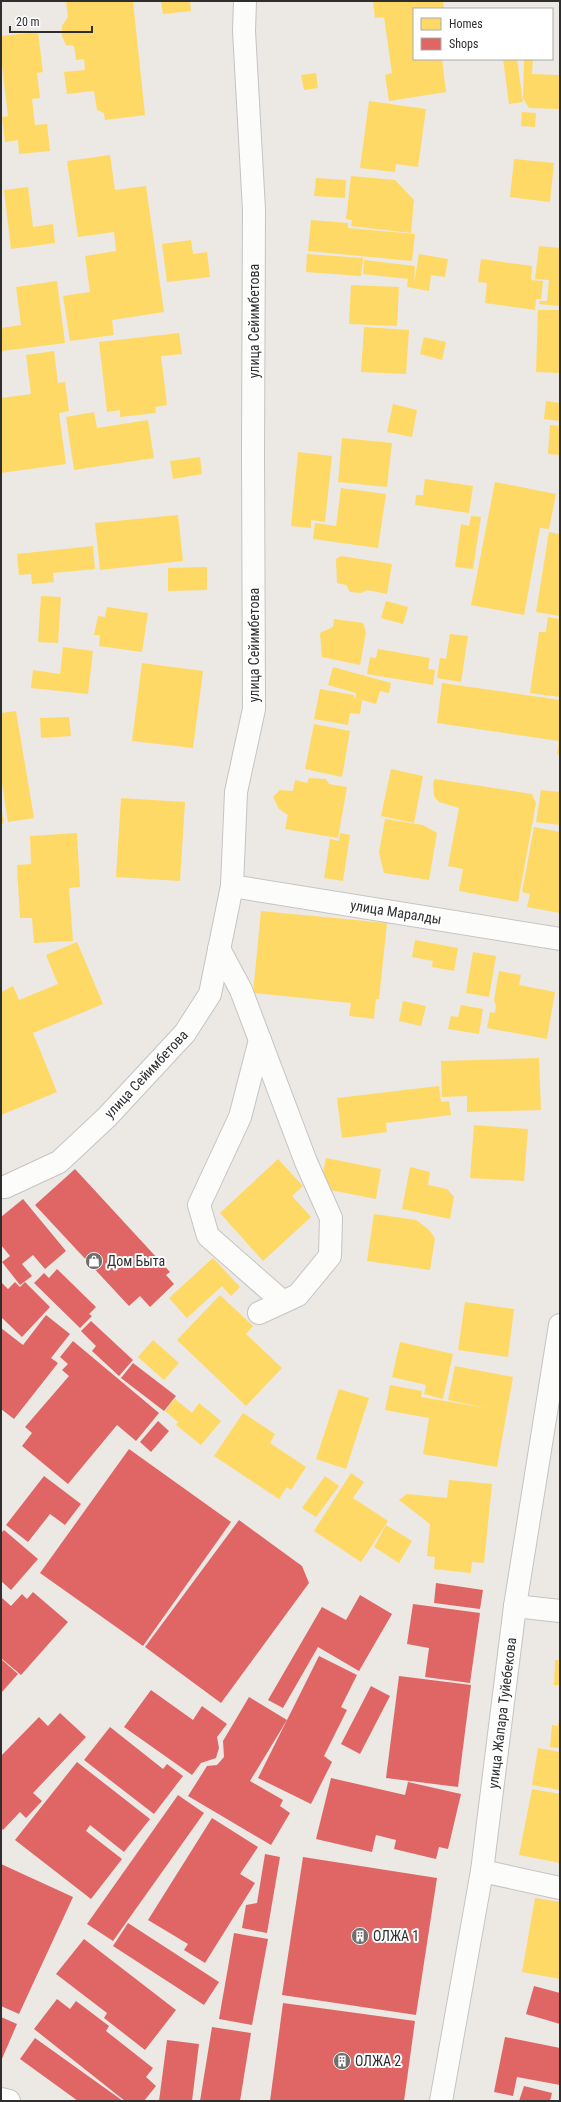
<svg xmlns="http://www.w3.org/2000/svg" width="561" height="2102" viewBox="0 0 561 2102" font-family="'Roboto Condensed',sans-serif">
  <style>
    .homes { fill: #ffd966 }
    .shops { fill: #e06666 }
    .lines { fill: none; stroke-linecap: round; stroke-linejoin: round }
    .minor-casing { stroke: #c5c4c5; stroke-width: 24 }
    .minor { stroke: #fcfcfb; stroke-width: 22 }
    .labels { text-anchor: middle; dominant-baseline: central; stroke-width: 4; stroke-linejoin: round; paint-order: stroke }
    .street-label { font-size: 14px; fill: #2e2e2e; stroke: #fff }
    .poi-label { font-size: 14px; fill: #2e2e2e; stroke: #fff; text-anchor: start }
  </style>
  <rect width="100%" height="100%" fill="#ece8e4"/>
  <!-- homes -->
  <g class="homes">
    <path d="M66,1H133L145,115L105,120L104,113L97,110L94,91L67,94L64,72L85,70L84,59L76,60L74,46L66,45L62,36V26L68,17Z"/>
    <path d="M161,1H190L191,11L163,14Z"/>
    <path d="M373,1H443L444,9H414V59H442L446,92L389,101L385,75L392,73L384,17L375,18Z"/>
    <path d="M38,32L43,72L37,73L40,98L32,99L35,125L47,124L50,151L19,154L18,140L5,142L2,117L8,116L1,57V36Z"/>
    <path d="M503,59H517L523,102L509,104Z"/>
    <path d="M524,59H533L532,74L560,75V109L529,108L523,98Z"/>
    <path d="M316,73L318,88L304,90L301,75Z"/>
    <path d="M369,101L426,109L418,167L396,164L395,172L360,168Z"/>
    <path d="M522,112L536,113L535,127L521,126Z"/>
    <path d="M110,155L115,190L146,186L164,312L112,320L114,335L70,341L63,296L90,292L85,256L116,251L114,232L78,237L67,161Z"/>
    <path d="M514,159L554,163L550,202L510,197Z"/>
    <path d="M351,176L395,180L414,200L411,233L351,226L352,220L346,219Z"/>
    <path d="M316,178L346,180L345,198L314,196Z"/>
    <path d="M28,187L33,227L53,224L55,243L11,249L4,190Z"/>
    <path d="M311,220L348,223V228L415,234L412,261L308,251Z"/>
    <path d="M191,240L193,254L207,252L210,277L167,282L162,244Z"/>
    <path d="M539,246L560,248V306L539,304L540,301H547L549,280L535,279Z"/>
    <path d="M307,254L363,258L361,276L306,272Z"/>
    <path d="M419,254L448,259L445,277L431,275L429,291L407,287L408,279L363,274L364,260L415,266L414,283Z"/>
    <path d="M481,259L532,266L531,280L543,281L541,299H536L535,310L485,303L487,283L478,282Z"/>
    <path d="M57,281L65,343L2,351L1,328L21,325L16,287Z"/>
    <path d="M351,285L399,287L397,326L349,324Z"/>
    <path d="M538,310H560V373L536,372Z"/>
    <path d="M364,327L409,330L406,374L361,372Z"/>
    <path d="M179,333L182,354L161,356L167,405L155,407L156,413L120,417V410L107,412L99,342Z"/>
    <path d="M424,337L446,342L442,360L420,354Z"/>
    <path d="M54,351L58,383L65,382L69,411L59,413L66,464L1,473V398L31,394L26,355Z"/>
    <path d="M546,401L560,403V421L544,419Z"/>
    <path d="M393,404L417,410L412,437L387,432Z"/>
    <path d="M94,412L97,428L148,420L154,458L74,470L66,417Z"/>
    <path d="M550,425L560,426V455L548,454Z"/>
    <path d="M342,438L392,443L387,487L338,482Z"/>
    <path d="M298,452L332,456L325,522L311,520V528L291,526Z"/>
    <path d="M200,457L202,474L173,479L170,461Z"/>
    <path d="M425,479L473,486L469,513L415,505L416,495H423Z"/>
    <path d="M495,482L556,494L549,529L540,528L524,615L471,605Z"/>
    <path d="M341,488L386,494L378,548L313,539L315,523L336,526Z"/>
    <path d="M178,515L183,561L100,570L95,523Z"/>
    <path d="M471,516L481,517L473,569L455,567L461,524L469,526Z"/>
    <path d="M549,532L560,534V616L536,612Z"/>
    <path d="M93,546L95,569L53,573L54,582L32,584L31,574L19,575L17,554Z"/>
    <path d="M341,556L392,564L387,594L367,590L361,593L350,592L346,585L337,583L336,559Z"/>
    <path d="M207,567V590L168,591V568Z"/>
    <path d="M41,596L61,597L58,643L38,642Z"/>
    <path d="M386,601L408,607L403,624L381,618Z"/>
    <path d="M107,607L148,613L142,652L99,646L100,635H94L98,616L105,617Z"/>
    <path d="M548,617L560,619V697L530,693L539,632H546Z"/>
    <path d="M334,619L363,623L366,632L360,665L322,657L320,633L333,627Z"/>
    <path d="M450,634L468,636L461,682L437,678L440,658L446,659Z"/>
    <path d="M63,647L93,651L88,694L31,688L33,670L60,674Z"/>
    <path d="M378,649L430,658L428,669L435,670L433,685L367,674L370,657L376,658Z"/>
    <path d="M142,663L203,671L193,748L132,741Z"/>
    <path d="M333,667L391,683L389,693L380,691L376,704L355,698L356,693L328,685Z"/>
    <path d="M442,683L560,700V755L557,754L559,741L437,723Z"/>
    <path d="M320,689L354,695V698L362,700L360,714L350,713L348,725L314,719Z"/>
    <path d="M16,711L34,818L8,822L1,777V713Z"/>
    <path d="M69,717L71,736L41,738L40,718Z"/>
    <path d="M314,724L350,731L342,777L305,769Z"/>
    <path d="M391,769L423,776L414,823L381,816Z"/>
    <path d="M309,778L326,779L329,784L347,787L338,838L285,829L288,815L279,809L273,797L280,790L293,791L295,780L307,783Z"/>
    <path d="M435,779L532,794L536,803L518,902L459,891L463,869L448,866L459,808L439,802L434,796L433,782Z"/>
    <path d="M541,790L560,792V825L536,822Z"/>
    <path d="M121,798L185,802L180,881L116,877Z"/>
    <path d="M1,806L4,823L1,824Z"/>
    <path d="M385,819L423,825L437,833L429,880L384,873L379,853Z"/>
    <path d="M534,827L560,832V913L527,907L530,894L522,892Z"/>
    <path d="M77,833L80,887L69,888L73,941L34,943L32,918H20L17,865L31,864L30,836Z"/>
    <path d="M340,833L350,835L343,881L324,878L330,839L339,841Z"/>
    <path d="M261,911L387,923L379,999H376L374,1019L349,1016L351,1003L253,993Z"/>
    <path d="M415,940L458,948L454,971L432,967L433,961L412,957Z"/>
    <path d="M77,942L103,1004L33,1033L57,1092L1,1115V992L13,986L19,1000L58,984L46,955Z"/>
    <path d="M473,952L496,956L489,997L466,993Z"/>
    <path d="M499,971L521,975L519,985L555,992L547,1039L487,1028L490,1012L495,1013L496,1006L494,1000Z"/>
    <path d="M403,1001L426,1006L421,1026L399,1021Z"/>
    <path d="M461,1005L483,1009L479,1034L448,1029L451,1016L458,1017Z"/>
    <path d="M539,1058L541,1110L467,1112V1096L442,1097L441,1061Z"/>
    <path d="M439,1086L441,1102L449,1101L451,1115L386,1123L387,1132L342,1138L337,1098Z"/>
    <path d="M474,1125L528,1129L524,1181L470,1178Z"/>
    <path d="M326,1158L381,1169L376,1199L320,1188Z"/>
    <path d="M278,1159L303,1186L292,1196L311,1217L263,1261L220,1213Z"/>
    <path d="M410,1167L430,1172L428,1185L447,1189L454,1197L450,1219L402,1209Z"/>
    <path d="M374,1214L416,1220L428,1229L435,1238L430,1270L367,1261Z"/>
    <path d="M213,1258L240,1287L231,1296L222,1286L187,1318L169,1298Z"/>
    <path d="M220,1295L253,1326L246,1334L282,1368L246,1406L177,1340Z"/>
    <path d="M465,1302L514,1309L508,1357L458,1350Z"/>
    <path d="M153,1340L179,1363L164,1380L138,1357Z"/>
    <path d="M400,1342L453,1354L443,1399L424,1394L426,1385L392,1377Z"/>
    <path d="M455,1366L513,1377L497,1467L423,1454L429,1418L385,1410L390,1385L422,1391L421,1397L487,1408L448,1400Z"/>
    <path d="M339,1389L369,1398L346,1469L316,1459Z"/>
    <path d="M175,1399L192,1413L199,1403L221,1421L201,1445L176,1425L178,1422L165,1411Z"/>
    <path d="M243,1413L275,1434L270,1443L306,1467L291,1490L287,1487L279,1499L214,1456Z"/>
    <path d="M351,1473L364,1482L353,1498L388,1521L361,1562L314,1531Z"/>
    <path d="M325,1476L339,1486L316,1517L302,1508Z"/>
    <path d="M449,1480L492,1484L484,1563L472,1562L471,1573L434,1569L435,1557L427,1556L430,1524L399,1500L407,1494L447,1498Z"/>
    <path d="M386,1525L412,1541L399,1563L374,1547Z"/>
    <path d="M555,1660H560V1685H554Z"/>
    <path d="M559,1719L560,1748L550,1747L552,1725L558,1726Z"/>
    <path d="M538,1748L560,1752V1790L532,1785Z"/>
    <path d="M532,1789L560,1794V1863L519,1855Z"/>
    <path d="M535,1898L560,1902V1979L522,1972Z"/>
  </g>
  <!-- shops -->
  <g class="shops">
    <path d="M75,1169L170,1272L166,1275L174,1284L150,1307L140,1296L129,1306L35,1205Z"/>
    <path d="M23,1199L66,1251L45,1269L33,1255L22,1264L32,1276L20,1285L2,1262L10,1256L1,1245V1217Z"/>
    <path d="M57,1269L96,1307L89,1314L92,1316L80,1328L34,1283L44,1273L49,1278Z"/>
    <path d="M1,1282L8,1289L15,1282L20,1287L25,1282L50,1307L22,1337L1,1317Z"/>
    <path d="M46,1315L70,1334L51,1358L58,1363L14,1419L1,1409V1328L23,1345Z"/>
    <path d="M91,1321L133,1360L119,1376L92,1351L96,1346L81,1331Z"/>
    <path d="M73,1341L159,1413L136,1441L117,1425L68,1484L22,1446L32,1433L25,1427L69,1376L62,1370L68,1364L60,1357Z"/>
    <path d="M133,1363L176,1396L164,1411L121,1378Z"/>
    <path d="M158,1421L169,1431L151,1452L140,1442Z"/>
    <path d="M129,1449L231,1522L143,1646L40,1573Z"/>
    <path d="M44,1476L81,1504L65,1525L50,1514L28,1542L6,1525Z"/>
    <path d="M239,1520L302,1566L309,1583L221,1703L145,1647Z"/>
    <path d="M4,1530L38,1559L11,1590L1,1581V1533Z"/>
    <path d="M436,1583L483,1590L480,1609L434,1603Z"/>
    <path d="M33,1592L68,1622L21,1675L1,1658V1597L11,1606L22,1594L27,1599Z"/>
    <path d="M360,1595L392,1614L359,1671L318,1647L283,1708L268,1700L322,1607L346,1620Z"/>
    <path d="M413,1604L480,1613L470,1683L425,1677L429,1648L407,1644Z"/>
    <path d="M319,1656L357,1675L341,1707L347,1710L324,1756L332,1762L311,1804L258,1778Z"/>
    <path d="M1,1659L18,1674L1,1693Z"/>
    <path d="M399,1676L471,1685L458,1787L386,1778Z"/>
    <path d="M371,1686L390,1696L360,1754L341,1744Z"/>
    <path d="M151,1690L193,1720L202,1706L227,1724L217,1737L219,1748L216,1758L201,1763L192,1775L124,1727Z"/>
    <path d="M249,1697L287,1720L250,1781L283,1800L280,1806L290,1813L271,1845L188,1796L207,1766L217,1765L224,1757L223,1741Z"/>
    <path d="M60,1713L86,1737L33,1793L42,1801L26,1818L20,1812L3,1830L1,1828V1756L39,1717L48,1726Z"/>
    <path d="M110,1727L163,1769L167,1764L183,1776L154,1814L84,1760Z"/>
    <path d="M77,1762L150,1819L124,1852L90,1825L86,1831L122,1859L91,1899L15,1840Z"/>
    <path d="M331,1778L405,1795L408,1782L461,1794L448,1849L439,1847L436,1859L394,1849L396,1840L376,1835L372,1852L316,1839Z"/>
    <path d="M178,1795L204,1813L113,1941L87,1924Z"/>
    <path d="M212,1818L258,1847L240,1874L255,1883L205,1963L184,1950L188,1944L148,1920Z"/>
    <path d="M265,1854L280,1857L267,1933L242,1928L246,1905L257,1903Z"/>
    <path d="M303,1857L437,1878L416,2015L282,1995Z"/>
    <path d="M1,1864L73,1897L19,2014L1,2006Z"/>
    <path d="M128,1923L219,1982L204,2005L113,1946Z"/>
    <path d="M234,1933L268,1939L252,2025L219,2019Z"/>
    <path d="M84,1939L176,2010L145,2050L104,2018L107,2013L56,1974Z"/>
    <path d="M534,1986L560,1993V2024L526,2014Z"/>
    <path d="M57,1999L70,2009L76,2001L109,2026L106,2031L153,2068L146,2077L156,2086L144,2101H125L34,2029Z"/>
    <path d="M283,2003L415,2021L404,2101H270Z"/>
    <path d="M1,2017L17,2024L1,2061Z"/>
    <path d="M212,2027L251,2033L240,2101H200Z"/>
    <path d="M505,2037L560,2048V2085L517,2077L513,2096L494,2092Z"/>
    <path d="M35,2038L123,2101H78L20,2059Z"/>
    <path d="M167,2040L199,2044L192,2101H159Z"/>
    <path d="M524,2086L552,2093L550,2101H519Z"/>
  </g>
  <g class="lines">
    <defs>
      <g id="minor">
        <path d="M232,886L560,939"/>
        <path d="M219,949L241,990L306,1162L331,1218L330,1256L298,1295L259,1313"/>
        <path d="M260,1040L240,1117L199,1205L208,1236L282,1301"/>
        <path d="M1,1187H5L59,1162L107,1117L185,1033L210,994L232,886L236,792L254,709L253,454L254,210L244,31L245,1"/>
        <path d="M515,1606L560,1611"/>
        <path d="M482,1871L560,1888"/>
        <path d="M1,2099L9,2101"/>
        <path d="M441,2101L482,1871L515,1606L560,1325"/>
      </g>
    </defs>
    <!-- minor casing -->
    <use href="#minor" class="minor-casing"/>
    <!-- minor -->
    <use href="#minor" class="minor"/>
  </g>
  <!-- icons -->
  <defs>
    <symbol id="shop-disc" viewBox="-11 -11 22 22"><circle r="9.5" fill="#706f6e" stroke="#fff"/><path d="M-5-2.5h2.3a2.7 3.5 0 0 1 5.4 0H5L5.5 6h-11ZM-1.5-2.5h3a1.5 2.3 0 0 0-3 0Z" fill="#fff"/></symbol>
    <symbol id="building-disc" viewBox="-11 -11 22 22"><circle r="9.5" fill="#706f6e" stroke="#fff"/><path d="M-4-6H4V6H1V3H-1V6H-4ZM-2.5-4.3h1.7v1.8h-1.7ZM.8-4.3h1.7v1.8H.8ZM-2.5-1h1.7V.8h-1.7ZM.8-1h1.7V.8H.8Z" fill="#fff"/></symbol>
  </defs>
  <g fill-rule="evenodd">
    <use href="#shop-disc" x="84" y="1251" width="20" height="20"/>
    <use href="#building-disc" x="350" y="1926" width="20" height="20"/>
    <use href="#building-disc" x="332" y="2051" width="20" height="20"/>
  </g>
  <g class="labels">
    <!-- street labels -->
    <g class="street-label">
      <text transform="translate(254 321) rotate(-90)">улица Сейимбетова</text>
      <text transform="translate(254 645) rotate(-90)">улица Сейимбетова</text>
      <text transform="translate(396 912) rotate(9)">улица Маралды</text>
      <text transform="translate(146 1074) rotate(-47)">улица Сейимбетова</text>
      <text transform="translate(502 1713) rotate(-83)">улица Жапара Туйебекова</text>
    </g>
    <!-- poi labels -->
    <g class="poi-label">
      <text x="107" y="1261">Дом Быта</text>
      <text x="373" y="1936">ОЛЖА 1</text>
      <text x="355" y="2061">ОЛЖА 2</text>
    </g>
  </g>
  <!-- border -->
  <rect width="561" height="2102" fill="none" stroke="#2e2e2e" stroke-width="4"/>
  <!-- legend -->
  <rect x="413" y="8" width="140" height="52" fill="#ffffff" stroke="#ababab"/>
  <rect x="421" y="18" width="20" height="12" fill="#ffd966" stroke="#ababab"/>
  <text x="449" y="28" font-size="12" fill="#2e2e2e">Homes</text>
  <rect x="421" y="38" width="20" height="12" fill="#e06666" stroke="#ababab"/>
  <text x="449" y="48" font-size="12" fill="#2e2e2e">Shops</text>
  <!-- scale -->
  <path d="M10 26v6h82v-6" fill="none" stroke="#2e2e2e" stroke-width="2"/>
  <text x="16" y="26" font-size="12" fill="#2e2e2e" stroke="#ffffff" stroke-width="3" paint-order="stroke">20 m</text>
</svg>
